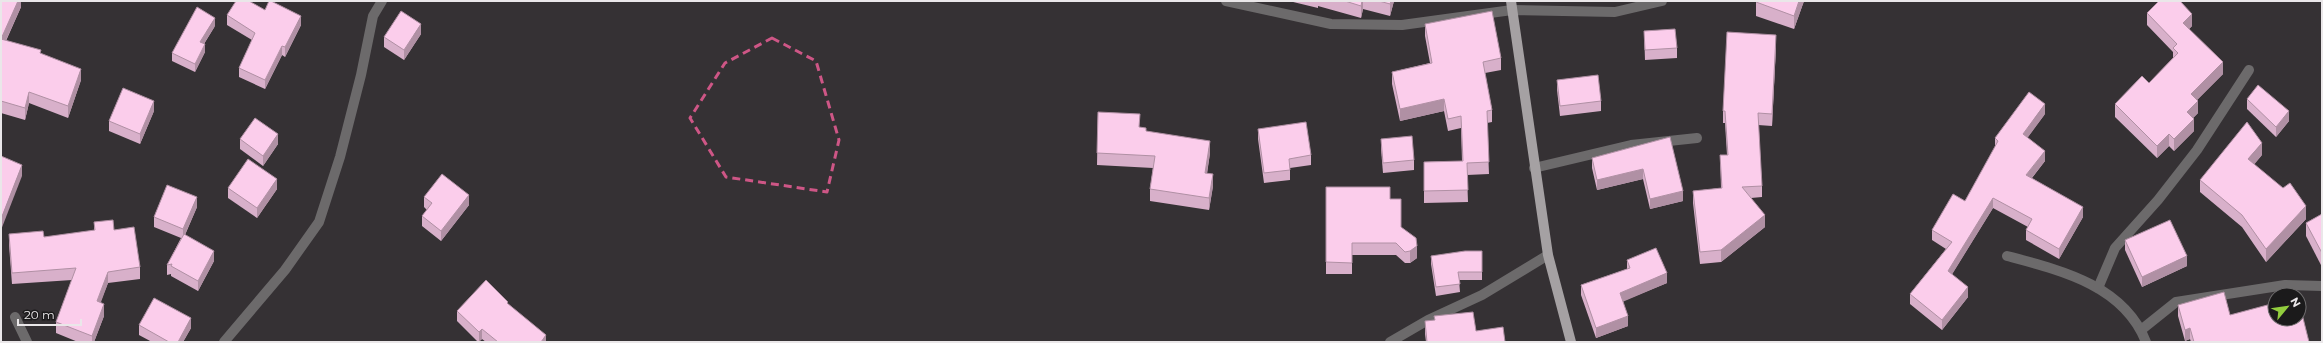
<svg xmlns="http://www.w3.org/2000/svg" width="2323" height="343" viewBox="0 0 2323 343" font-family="Montserrat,sans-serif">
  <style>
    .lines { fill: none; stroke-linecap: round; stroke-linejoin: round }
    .minor { stroke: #6c6a6b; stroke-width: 10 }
    .primary { stroke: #a5a1a3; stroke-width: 10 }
    .wall { fill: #d8b0ca }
    .shaded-wall { fill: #b090a4 }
    .building { fill: #fbcdeb; stroke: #b090a4 }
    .marked { fill: none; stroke: #ce5686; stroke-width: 3; stroke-dasharray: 8 5; stroke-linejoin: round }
  </style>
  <rect width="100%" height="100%" fill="#353134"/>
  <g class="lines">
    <!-- minor -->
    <g class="minor">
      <path d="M1226,1L1331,24L1402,25L1512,10L1615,12L1662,1"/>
      <path d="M1534,168L1631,145L1697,138"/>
      <path d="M2007,256C2060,270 2124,285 2146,342"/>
      <path d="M2098,288L2115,248L2158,200L2197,150L2249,70"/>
      <path d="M15,317L27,342"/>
      <path d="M2141,330L2176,302L2285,285L2322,286"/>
      <path d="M224,342L285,270L319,222L340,157L361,75L373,16L382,1"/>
      <path d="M1390,342L1428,320L1482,295L1548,255"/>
    </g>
    <!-- primary -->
    <path class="primary" d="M1511,1L1548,255L1571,342"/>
  </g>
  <!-- wall -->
  <g class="wall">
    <path d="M1,1H21V7L6,41L41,54L81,80L68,118L29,103L25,120L1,113Z"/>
    <path d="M1289,1H1394L1390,16L1363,9L1361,18L1318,6V8Z"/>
    <path d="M1804,1L1794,29L1756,16V2Z"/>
    <path d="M265,10L301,25L285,57L282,55L265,89L239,77V68L252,40L227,25V15Z"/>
    <path d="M2147,13L2192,26L2189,29L2223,74L2197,100L2198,113L2193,118L2194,131L2174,151L2169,146L2157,158L2115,117V104L2149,83L2173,58V52L2147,25Z"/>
    <path d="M1425,24L1501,58V70L1485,73L1492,110V122L1487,123L1489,174L1467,175L1468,202L1424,203V162L1462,161L1461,128L1448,131L1444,111L1400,121L1392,84V72L1430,63L1425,36Z"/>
    <path d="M215,26L204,44L205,52L195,72L172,61V53Z"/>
    <path d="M1644,31L1677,48V58L1645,60Z"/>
    <path d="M421,34L404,60L384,47V37Z"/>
    <path d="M1776,47L1772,126L1758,125L1762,186V197L1751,198L1765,227L1721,262L1700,264L1693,203V191L1721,188L1720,155H1727L1725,123H1723V111Z"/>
    <path d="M1557,80L1601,101V111L1560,116L1557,90Z"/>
    <path d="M2247,99L2289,121L2276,137L2247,109Z"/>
    <path d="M154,111L140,144L109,131V121Z"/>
    <path d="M1098,112L1140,127L1146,131L1210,153L1207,174L1213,186L1209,210L1150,201V189L1153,168L1097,165Z"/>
    <path d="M2045,114L2027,138L2045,161L2032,178L2083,217L2059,259L2026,240V230L2028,227L1993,208L1952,274L1968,297L1942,330L1910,304V294L1946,249L1932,240V230L1965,201L1995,148V138Z"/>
    <path d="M1258,129L1311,155V165L1290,168V180L1264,183L1258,139Z"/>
    <path d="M1670,137L1683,201L1650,209L1643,179L1597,190L1592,168V158Z"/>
    <path d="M240,139L278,144L263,166L240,149Z"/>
    <path d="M1381,139L1414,160V170L1383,173L1381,149Z"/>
    <path d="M2262,155L2254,164L2306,219L2266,262L2242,227L2200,192V180Z"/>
    <path d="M1326,187L1390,199L1401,227L1417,258L1410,263H1405L1396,255H1352V274H1326Z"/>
    <path d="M228,188L277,189L257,218L228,198Z"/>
    <path d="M424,197L469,205L441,241L422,226V216L427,210L424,207Z"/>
    <path d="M197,207L185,235L214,261L198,291L171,276V274L167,275V265L181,238L154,227V217Z"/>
    <path d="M2322,214V267L2306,236V223Z"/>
    <path d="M94,222L114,230L140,267V279L108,283L100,303L104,316L94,342H78L56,333V322L72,280L12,284L9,245V234L44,237L94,231Z"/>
    <path d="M2125,240L2187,266L2142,287L2125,250Z"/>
    <path d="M1482,251V280H1459L1460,292L1436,296L1431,264V256Z"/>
    <path d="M1627,260L1667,283L1623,301L1628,326L1596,338L1581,295V285L1627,269Z"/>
    <path d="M508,304L546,342H486L482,339L478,342L457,321V311Z"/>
    <path d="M2178,305L2230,315L2309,342H2191L2190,339L2185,341L2178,316Z"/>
    <path d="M1425,321L1476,331L1505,342H1426L1425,334Z"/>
    <path d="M139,325L191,328L183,342H152L139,335Z"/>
  </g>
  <!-- shaded-wall -->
  <g class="shaded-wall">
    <path d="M17,1H21V7L1,51V39Z"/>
    <path d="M1362,1H1363V9L1361,18V6Z"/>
    <path d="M1391,1H1394L1390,16V4Z"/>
    <path d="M1799,1H1804L1794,29V16Z"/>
    <path d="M2192,14V26L2183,35V23Z"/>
    <path d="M301,16V25L285,57V47Z"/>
    <path d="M215,18V26L200,50V42Z"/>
    <path d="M421,24V34L404,60V50Z"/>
    <path d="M1776,35V47L1772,126V114Z"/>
    <path d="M205,44V52L195,72V64Z"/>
    <path d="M282,46V55L265,89V80Z"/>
    <path d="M2223,62V74L2191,106V94Z"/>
    <path d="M81,69V80L68,118V106Z"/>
    <path d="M29,92V103L25,120V108Z"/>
    <path d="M1444,99V111L1400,121V109Z"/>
    <path d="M154,101V111L140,144V134Z"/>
    <path d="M2198,101V113L2187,124V112Z"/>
    <path d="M2045,104V114L2023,144V134Z"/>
    <path d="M2289,111V121L2276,137V127Z"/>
    <path d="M2194,119V131L2174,151V139Z"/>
    <path d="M278,134V144L263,166V156Z"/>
    <path d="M2169,134V146L2157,158V146Z"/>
    <path d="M1210,141V153L1205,185V173Z"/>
    <path d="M2262,143V155L2248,172V159Z"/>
    <path d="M2045,151V161L2026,185V175Z"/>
    <path d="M22,165V176L1,230V219Z"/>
    <path d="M1643,169V179L1597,190V180Z"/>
    <path d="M1213,174V186L1209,210V198Z"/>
    <path d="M277,179V189L257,218V208Z"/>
    <path d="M1683,191V201L1650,209V199Z"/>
    <path d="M469,195V205L441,241V231Z"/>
    <path d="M197,197V207L183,239V229Z"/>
    <path d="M1993,198V208L1948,281V271Z"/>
    <path d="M2306,206V219L2266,262V249Z"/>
    <path d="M2083,207V217L2059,259V249Z"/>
    <path d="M1765,215V227L1721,262V250Z"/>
    <path d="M1417,246V258L1410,263V251Z"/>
    <path d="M214,251V261L198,291V281Z"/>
    <path d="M2187,256V266L2142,287V277Z"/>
    <path d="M108,272V283L97,313V301Z"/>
    <path d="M1667,273V283L1620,303V293Z"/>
    <path d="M1968,287V297L1942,330V320Z"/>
    <path d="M104,304V316L94,342H92V336Z"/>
    <path d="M1628,316V326L1596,338V328Z"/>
    <path d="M191,318V328L183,342H178Z"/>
    <path d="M2190,328V339L2185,341V330Z"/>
    <path d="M482,329V339L479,342V332Z"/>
    <path d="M546,335V342H541Z"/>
  </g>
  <!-- building -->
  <g class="building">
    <path d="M1,1H18L1,39L41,50L40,53L81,69L68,106L29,92L25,108L1,101Z"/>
    <path d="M236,1H249L265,10L269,1H271L301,16L285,47L282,46L265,80L239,68L255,33L227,15Z"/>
    <path d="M1345,1H1362L1361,6Z"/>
    <path d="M1379,1H1391L1390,4Z"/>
    <path d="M1757,1H1799L1794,16L1756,2Z"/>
    <path d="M2159,1H2180L2192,14L2183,23L2223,62L2191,94L2198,101L2187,112L2194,119L2174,139L2169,134L2157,146L2115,104L2142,76L2149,83L2178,53L2173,48L2177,44L2147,13Z"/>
    <path d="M197,7L215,18L200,42L205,44L195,64L172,53Z"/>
    <path d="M401,11L421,24L404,50L384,37Z"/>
    <path d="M1492,11L1501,58L1483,62L1492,110L1487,111L1489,162L1467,163L1468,190L1424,191V162L1463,161L1461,116L1448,119L1444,99L1400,109L1392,72L1432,63L1425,24Z"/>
    <path d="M1675,29L1677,48L1645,50L1644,31Z"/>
    <path d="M1727,32L1776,35L1772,114L1758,113L1762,186L1742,187L1765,215L1721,250L1700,252L1693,191L1722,188L1720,155H1728L1725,111H1723Z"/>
    <path d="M1598,75L1601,101L1560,106L1557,80Z"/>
    <path d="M2258,85L2289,111L2276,127L2247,99Z"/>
    <path d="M123,88L154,101L140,134L109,121Z"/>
    <path d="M2029,92L2045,104L2023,134L2045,151L2026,175L2083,207L2059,249L2026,230L2032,219L1993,198L1948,271L1968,287L1942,320L1910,294L1952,242L1932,230L1953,194L1965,201L1998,141L1995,138Z"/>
    <path d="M1098,112L1140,114L1139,127L1146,128V131L1210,141L1205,173L1213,174L1209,198L1150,189L1155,156L1097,153Z"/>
    <path d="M255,118L278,134L263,156L240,139Z"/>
    <path d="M1306,122L1311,155L1289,159L1290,170L1264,173L1258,129Z"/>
    <path d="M2247,122L2262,143L2248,159L2283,188L2290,183L2306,206L2266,249L2242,215L2200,180Z"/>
    <path d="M1412,136L1414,160L1383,163L1381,139Z"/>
    <path d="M1670,137L1683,191L1650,199L1643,169L1597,180L1592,158Z"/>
    <path d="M1,156L22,165L1,219Z"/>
    <path d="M248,159L277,179L257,208L228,188Z"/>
    <path d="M442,174L469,195L441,231L422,216L432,203L424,197Z"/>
    <path d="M167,185L197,197L183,229L154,217Z"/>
    <path d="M1326,187H1390V199H1401V227L1416,238L1417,246L1410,251L1405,252L1396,243H1352V263L1326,262Z"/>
    <path d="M2322,214V253L2306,223Z"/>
    <path d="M113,220L114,230L134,227L140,267L108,272L97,301L104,304L92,336L56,322L76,268L12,273L9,234L43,231L44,237L95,230L94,222Z"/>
    <path d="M2170,220L2187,256L2142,277L2125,240Z"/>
    <path d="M184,234L214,251L198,281L171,266L172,264L167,265Z"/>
    <path d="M1656,248L1667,273L1620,293L1628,316L1596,328L1581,285L1630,268L1627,260Z"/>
    <path d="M1465,251H1482V272H1458L1460,284L1436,287L1431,256Z"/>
    <path d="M486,280L508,302L507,303L546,335L541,342H498L482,329L479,332L457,311Z"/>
    <path d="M2224,292L2230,315L2275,303V319H2299V302L2309,342H2194L2190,328L2185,330L2178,305Z"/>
    <path d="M154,298L191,318L178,342H169L139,325Z"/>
    <path d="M1473,312L1476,331L1503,327L1505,342H1427L1425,321L1435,320L1434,316Z"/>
  </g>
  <!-- marked area -->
  <path class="marked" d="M772,38L816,61L839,140L827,192L726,177L690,118L725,63Z"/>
  <!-- border -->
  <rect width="2323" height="343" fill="none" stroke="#eae7e9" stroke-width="4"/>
  <!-- north arrow -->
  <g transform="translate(2287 307) rotate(61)"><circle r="19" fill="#1b1a1b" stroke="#6e6c6d"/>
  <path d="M0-3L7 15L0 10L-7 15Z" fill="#92cd3e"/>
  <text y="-6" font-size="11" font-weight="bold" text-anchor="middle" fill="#eae7e9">N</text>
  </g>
  <!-- scale -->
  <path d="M18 319v6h63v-6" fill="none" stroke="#eae7e9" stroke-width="2"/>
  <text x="24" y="319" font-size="12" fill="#eae7e9" stroke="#1b1a1b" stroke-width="3" paint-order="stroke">20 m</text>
</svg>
